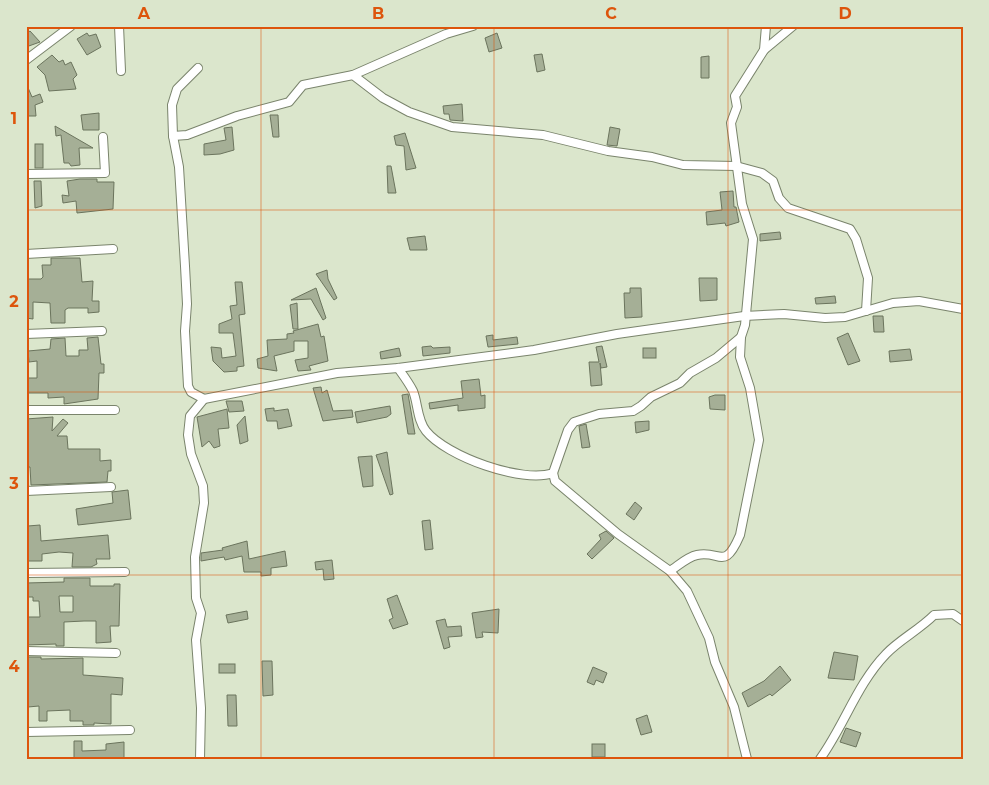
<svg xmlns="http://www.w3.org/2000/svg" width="989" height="785" viewBox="0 0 989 785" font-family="Montserrat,sans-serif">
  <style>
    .building { fill: #a5af96; stroke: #6b745d; fill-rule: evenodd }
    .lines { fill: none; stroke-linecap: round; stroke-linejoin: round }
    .minor-casing { stroke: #7a846c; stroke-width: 10 }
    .minor { stroke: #fff; stroke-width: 8 }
    .grid { fill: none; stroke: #dd550c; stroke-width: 1; stroke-opacity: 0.55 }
    .neatline { fill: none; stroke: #dd550c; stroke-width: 2 }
    .grid-label { font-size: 16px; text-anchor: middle; font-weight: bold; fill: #dd550c }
  </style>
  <rect width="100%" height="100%" fill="#dbe6cc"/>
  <!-- building -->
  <g class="building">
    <path d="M30,31L40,42L26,47V34Z"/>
    <path d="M87,33L89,36L96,34L101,47L87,55L77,39Z"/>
    <path d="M497,33L502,48L489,52L485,38Z"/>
    <path d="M542,54L545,70L537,72L534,55Z"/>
    <path d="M52,55L59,62L63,60L65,65L71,62L77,75L73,79L76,89L49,91L45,75L37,67Z"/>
    <path d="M709,56V78H701V57Z"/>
    <path d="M26,83L32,97L40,94L43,102L35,105L36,116H27Z"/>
    <path d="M462,104L463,121L450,120L449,114H444L443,106Z"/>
    <path d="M99,113V130H83L81,115Z"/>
    <path d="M270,115H278L279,137H273Z"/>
    <path d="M55,126L93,148H79L80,165L71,166L69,163H64L61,135L56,136Z"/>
    <path d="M232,127L234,150L220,154L204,155V144L226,140L224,128Z"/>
    <path d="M610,127L620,129L617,146L607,145Z"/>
    <path d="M405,133L416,168L406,170L404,146L396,145L394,136Z"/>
    <rect x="35" y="144" width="8" height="24"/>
    <path d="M387,166H391L396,193H388Z"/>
    <path d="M80,179H97V182H114L113,209L77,213L76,201L63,203L62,195L69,196L67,181Z"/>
    <path d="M34,181H41L42,206L35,208Z"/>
    <path d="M733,191L734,207H736L739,222L726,226L725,223L707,225L706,212L722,210L720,192Z"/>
    <path d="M780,232L781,239L760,241V234Z"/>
    <path d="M425,236L427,250H410L407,238Z"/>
    <path d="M51,258H80L82,282L93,281L92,301H99V312L88,313V308H68L65,310V323H51L50,303L33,302V319L26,318V279H41L43,277L42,265H51Z"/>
    <path d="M327,270L328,279L337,298L334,300L316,274Z"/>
    <path d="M699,278H717V300L700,301Z"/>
    <path d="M235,282H242L245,314L239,315L244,366L237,367V371L224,372L213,361L211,347L221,348L222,358L236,356L233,333H219V324L232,319L230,306L237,305Z"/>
    <path d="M316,288L326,318L323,320L311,299L291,300Z"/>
    <path d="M630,288H641L642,317L625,318L624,293H630Z"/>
    <path d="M835,296L836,303L816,304L815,298Z"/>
    <path d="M297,303L298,329H293L290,305Z"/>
    <path d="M873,316H883L884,332H874Z"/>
    <path d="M318,324L321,337L324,336L328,361L309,366L311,370L298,371L295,360L308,358V341H294V351L274,356L277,371L258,368L257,359L268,356L267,340L287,339V334L294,333L293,331Z"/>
    <path d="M848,333L860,361L848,365L837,338Z"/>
    <path d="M493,335V340L517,337L518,344L488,347L486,336Z"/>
    <path d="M98,337L101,364H104V373H99L98,399L64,404V397L48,398V393H26V378H37V361L29,362L28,351L50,349L51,339L65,338L66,356H79V350H88L87,338Z"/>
    <path d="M431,346L433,348L450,347V353L423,356L422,347Z"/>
    <path d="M602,346L607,367L601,368L600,363L602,385L591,386L589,362H599L596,347Z"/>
    <path d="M399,348L401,356L381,359L380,352Z"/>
    <rect x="643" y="348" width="13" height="10"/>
    <path d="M910,349L912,360L890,362L889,351Z"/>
    <path d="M479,379L481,396L485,395V408L458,411V405L430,409L429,403L463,398L461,381Z"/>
    <path d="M321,387L322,393L327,390L333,411L352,410L353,417L323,421L313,388Z"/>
    <path d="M408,394L415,434H408L402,395Z"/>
    <path d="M715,395H725V410L710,409L709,397Z"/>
    <path d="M226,401H242L244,411L229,412Z"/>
    <path d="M390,406L391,414L387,417L357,423L355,412Z"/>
    <path d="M274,408V411L288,409L292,426L278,429L277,421H267L265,409Z"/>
    <path d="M227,409L229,428L218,429L220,446L214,448L209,441L202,447L197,417Z"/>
    <path d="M245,416L248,441L240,444L237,425Z"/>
    <path d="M53,417L52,431L63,419L68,423L57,436H67L68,449H100V461L111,460V471H108L107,482L31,485L30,467H26V419Z"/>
    <path d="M649,421V430L636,433L635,422Z"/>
    <path d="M586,424L590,447L582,448L579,426Z"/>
    <path d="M387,452L393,494L390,495L376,455Z"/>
    <path d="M372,456L373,486L363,487L358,457Z"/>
    <path d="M128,490L131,519L78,525L76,509L113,503L112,492Z"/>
    <path d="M635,502L642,508L634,520L626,514Z"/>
    <path d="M430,520L433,549L425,550L422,521Z"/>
    <path d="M40,525L41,541L108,535L110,559H96L97,564L91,567H72L73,553L59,552L42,554V561H26L28,526Z"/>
    <path d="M606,531L614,538L592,559L587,554L601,539L599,535Z"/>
    <path d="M247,541L249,559L285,551L287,566L271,568V575L261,576V572H244L242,556L225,560L224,557L201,561V553L223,550L222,548Z"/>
    <path d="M332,560L334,579L324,580L323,569L316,570L315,562Z"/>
    <path d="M64,578H90V586H114V584H120L119,626H110L111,642L96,643V621H84L64,622V646H56V644L26,645V617H40L39,601H33V597H26V583L64,582ZM59,596H73V612H60Z"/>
    <path d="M397,595L408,624L393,629L389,620L393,618L387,599Z"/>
    <path d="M499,609L498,633L482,632L483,637L476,638L472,613Z"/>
    <path d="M247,611L248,619L228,623L226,615Z"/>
    <path d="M445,619L447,627L461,626L462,636L448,637L450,647L444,649L436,621Z"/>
    <path d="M834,652L858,656L854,680L828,678Z"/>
    <path d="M26,657H41V659L83,658V675L123,678L122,695L111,694V724L94,723V725H83V721H70V710L47,711V721H39V706L28,707Z"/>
    <path d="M262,661H272L273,695L263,696Z"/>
    <rect x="219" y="664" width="16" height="9"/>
    <path d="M780,666L791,680L772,696L770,694L748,707L742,693L764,681Z"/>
    <path d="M593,667L607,673L603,683L596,680L594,685L587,682Z"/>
    <path d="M227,695H236L237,726H228Z"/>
    <path d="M647,715L652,732L641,735L636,719Z"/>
    <path d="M846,728L861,733L856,747L840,742Z"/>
    <path d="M74,741H82V751L106,750V744L124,742V759H74Z"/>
    <rect x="592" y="744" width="13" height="13"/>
  </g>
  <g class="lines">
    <defs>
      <g id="minor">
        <path d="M119,26L121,71"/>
        <path d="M764,50L793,26"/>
        <path d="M26,60L71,26"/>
        <path d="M198,68L177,89L172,105L173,136L179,167L185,266L187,304L185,331L188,386L191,392L204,399L190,416L188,435L191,454L203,486L204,503L195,557L196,598L201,613L196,640L201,708L200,759"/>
        <path d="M353,75L446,34L473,26"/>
        <path d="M173,136L187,135L237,116L289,102L303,85L353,75L383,98L409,112L452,127L543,135L608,151L652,157L683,165L736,166L762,173L773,181L779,198L788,208L850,229L856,239L868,278L866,311"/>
        <path d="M26,174L105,173L103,137"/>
        <path d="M26,254L113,249"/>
        <path d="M26,334L102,331"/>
        <path d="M398,368C403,375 409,383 413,391C418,403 417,420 426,431C446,456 522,484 553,473L568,430L574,422L599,414L633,411L641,406L651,397L680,383L690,373L716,358L741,337L745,325L753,239L742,204L731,123L737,107L735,96L764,50L766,26"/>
        <path d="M204,399L337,373L398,368L534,350L617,334L744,316L784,314L825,318L845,317L893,303L919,301L963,309"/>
        <path d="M26,410H115"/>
        <path d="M553,473L555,481L618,534L670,571L687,591L709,638L715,662L734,707L747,759"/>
        <path d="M26,491L111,487"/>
        <path d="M670,571C678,566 687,557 697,555C721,550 724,572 740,535L759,440L750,388L740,357L741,337"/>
        <path d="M26,573L125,572"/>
        <path d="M26,651L116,653"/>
        <path d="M26,732L130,730"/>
        <path d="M820,759C844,726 857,684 886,654C899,640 919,630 934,615L953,614L963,621"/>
      </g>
    </defs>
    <!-- minor casing -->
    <use href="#minor" class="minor-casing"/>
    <!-- minor -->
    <use href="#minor" class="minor"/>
  </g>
  <!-- grid -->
  <path class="grid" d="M261,26V759M494,26V759M728,26V759M26,210H963M26,392H963M26,575H963"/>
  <!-- border -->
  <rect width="989" height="785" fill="none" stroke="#dbe6cc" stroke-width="55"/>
  <rect x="28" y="28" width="934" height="730" class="neatline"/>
  <g class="grid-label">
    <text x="144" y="19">A</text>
    <text x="378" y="19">B</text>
    <text x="611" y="19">C</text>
    <text x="845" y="19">D</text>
    <text x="14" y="124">1</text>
    <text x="14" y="307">2</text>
    <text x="14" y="489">3</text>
    <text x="14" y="672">4</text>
  </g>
</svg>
